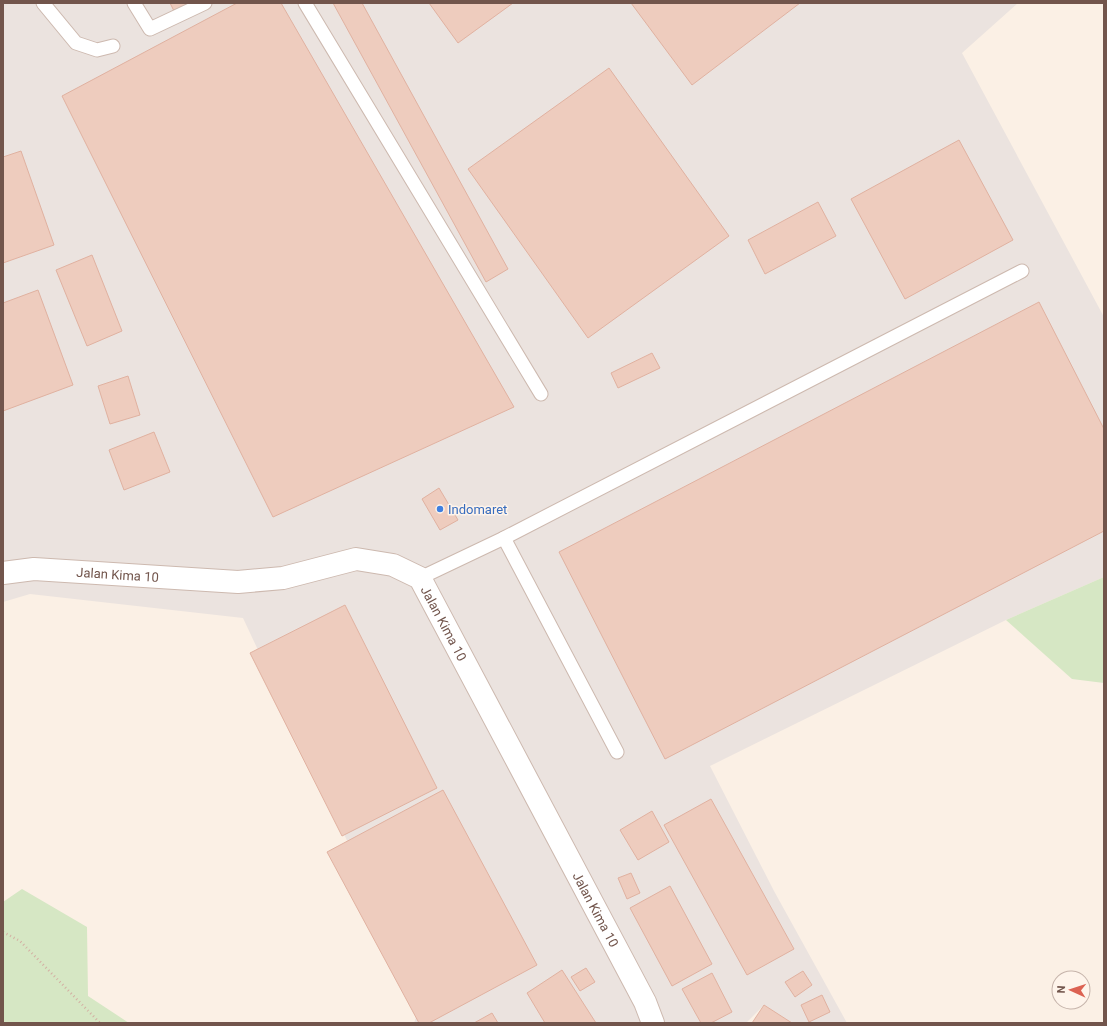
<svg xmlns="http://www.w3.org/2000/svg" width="1107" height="1026" viewBox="0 0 1107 1026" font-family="Roboto,sans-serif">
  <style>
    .industrial { fill: #ebe3df }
    .green { fill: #d6e7c4 }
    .building { fill: #eeccbe; stroke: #e0b1a0 }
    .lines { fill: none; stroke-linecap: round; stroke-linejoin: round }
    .service-casing { stroke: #cdb9af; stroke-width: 15 }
    .minor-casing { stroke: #cdb9af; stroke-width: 24 }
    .path { stroke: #d3afa2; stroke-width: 2.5; stroke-dasharray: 1 3; stroke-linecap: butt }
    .service { stroke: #fff; stroke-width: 13 }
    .minor { stroke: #fff; stroke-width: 22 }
    .shop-dot { fill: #3f7fe0; stroke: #fef4eb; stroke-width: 1.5 }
    .labels { text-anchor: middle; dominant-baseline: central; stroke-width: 3; stroke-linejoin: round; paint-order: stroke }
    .shop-label { font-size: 13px; fill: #366cbe; stroke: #fef4eb; text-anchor: start }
    .street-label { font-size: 13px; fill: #72554c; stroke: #fef4eb }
  </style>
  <rect width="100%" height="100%" fill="#fbf0e5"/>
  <!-- industrial -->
  <path class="industrial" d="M3,3H1018L962,53L1104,317V577L1006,620L710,766L774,891L847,1023H791L764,1005L746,1023H414L422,1001L243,618L30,594L3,602Z"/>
  <!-- green -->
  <g class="green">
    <path d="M1104,577V683L1072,679L1006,620Z"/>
    <path d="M22,889L87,927L88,996L129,1023H3V902Z"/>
  </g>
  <!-- building -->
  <g class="building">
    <path d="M170,3H189L174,11Z"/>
    <path d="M237,3H281L514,407L273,517L62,96Z"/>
    <path d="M333,3H362L508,269L486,282Z"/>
    <path d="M429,3H513L458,43Z"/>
    <path d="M631,3H800L692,85Z"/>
    <path d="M609,68L729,236L588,338L468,169Z"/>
    <path d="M959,140L1013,240L905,299L851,199Z"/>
    <path d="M21,151L54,245L3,263V157Z"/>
    <path d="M818,202L836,236L765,274L748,240Z"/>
    <path d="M92,255L122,331L87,346L56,270Z"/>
    <path d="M38,290L73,385L3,411V303Z"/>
    <path d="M1039,302L1104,429V531L665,759L559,552Z"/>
    <path d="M652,353L660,368L618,388L611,373Z"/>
    <path d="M128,376L140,415L110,424L98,386Z"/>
    <path d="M154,432L170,472L124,490L109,450Z"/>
    <path d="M439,488L458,520L440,530L422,499Z"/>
    <path d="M345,605L437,788L342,836L250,653Z"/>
    <path d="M443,790L537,965L429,1023H419L327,852Z"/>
    <path d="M711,799L794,949L747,975L664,825Z"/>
    <path d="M652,811L669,842L638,860L620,830Z"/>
    <path d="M631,873L640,893L627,899L618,878Z"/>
    <path d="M670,886L712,964L672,986L630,908Z"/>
    <path d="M586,968L595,982L580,991L571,977Z"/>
    <path d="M562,970L596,1023H545L527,993Z"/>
    <path d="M803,971L812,985L795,997L785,982Z"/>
    <path d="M712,973L732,1012L711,1023H701L682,989Z"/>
    <path d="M822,995L830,1012L809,1022L801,1005Z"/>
    <path d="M764,1005L792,1023H752Z"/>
    <path d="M492,1013L498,1023H474Z"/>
  </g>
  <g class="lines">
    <defs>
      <g id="service">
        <path d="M43,3L76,43L97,50L113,46"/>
        <path d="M134,3L150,29L205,3"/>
        <path d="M305,3L541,394"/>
        <path d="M504,538L617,752"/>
        <path d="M420,578L504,538L1022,271"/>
      </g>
      <g id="minor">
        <path id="s1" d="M3,573L34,569L238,582L283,578L356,559L393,565L420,578L645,1002L653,1023"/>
      </g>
    </defs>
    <!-- service casing -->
    <use href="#service" class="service-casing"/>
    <!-- minor casing -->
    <use href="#minor" class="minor-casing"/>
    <!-- path -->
    <path class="path" d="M3,932L20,941L100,1023"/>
    <!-- service -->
    <use href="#service" class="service"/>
    <!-- minor -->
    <use href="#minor" class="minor"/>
  </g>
  <!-- markers -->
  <circle class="shop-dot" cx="440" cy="509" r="4"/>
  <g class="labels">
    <!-- shop labels -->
    <g class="shop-label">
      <text x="448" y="509">Indomaret</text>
    </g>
    <!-- street labels -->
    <g class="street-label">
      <text stroke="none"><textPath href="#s1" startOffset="115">Jalan Kima 10</textPath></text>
      <text stroke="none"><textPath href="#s1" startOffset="475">Jalan Kima 10</textPath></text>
      <text stroke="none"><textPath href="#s1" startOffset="799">Jalan Kima 10</textPath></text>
    </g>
  </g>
  <!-- border -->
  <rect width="1107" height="1026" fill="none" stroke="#72554c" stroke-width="8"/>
  <!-- north arrow -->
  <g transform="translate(1071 990) rotate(273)"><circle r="19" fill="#fef4eb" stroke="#c6b4ab"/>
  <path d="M0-3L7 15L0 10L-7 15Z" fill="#dc6252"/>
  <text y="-6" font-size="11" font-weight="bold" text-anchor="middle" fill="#72554c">N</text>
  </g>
</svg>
